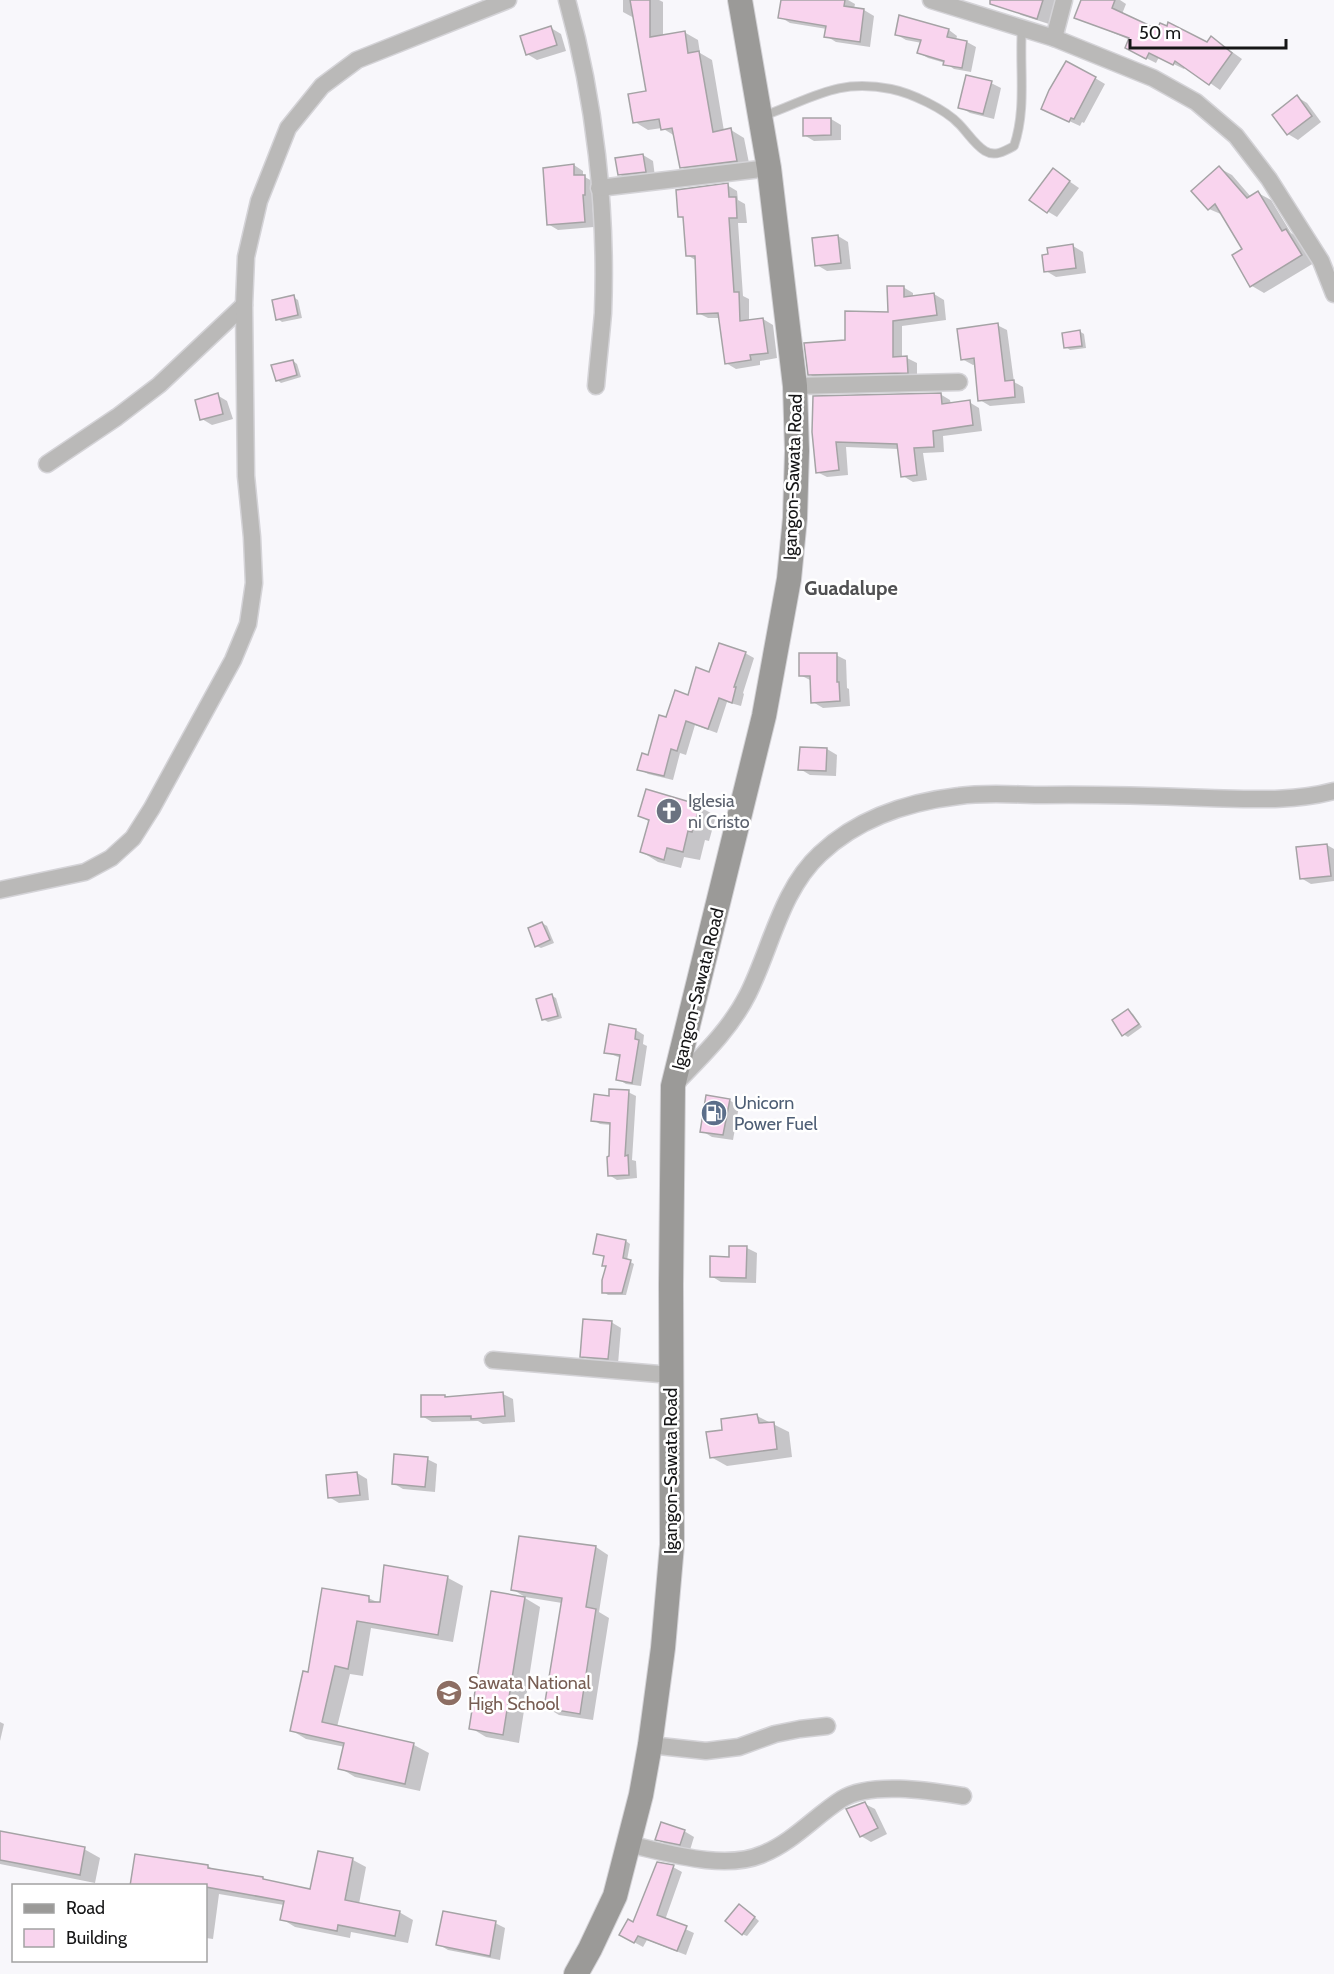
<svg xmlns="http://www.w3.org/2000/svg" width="1334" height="1974" viewBox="0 0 1334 1974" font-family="Cabin,sans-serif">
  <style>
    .shadow { fill: #0003 }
    .building { fill: #f9d4ee; stroke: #a5a3a5; stroke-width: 1.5 }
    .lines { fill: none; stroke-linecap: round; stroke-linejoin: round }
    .service-casing { stroke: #d4d3d7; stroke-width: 10 }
    .minor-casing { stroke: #d4d3d7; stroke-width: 19 }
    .secondary-casing { stroke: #d4d3d7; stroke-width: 26 }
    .service { stroke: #bab9b8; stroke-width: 8 }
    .minor { stroke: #bab9b8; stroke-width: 16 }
    .secondary { stroke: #9b9a98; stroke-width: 24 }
    .labels { text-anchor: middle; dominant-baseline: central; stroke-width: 5; stroke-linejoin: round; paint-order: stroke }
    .street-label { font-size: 18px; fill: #161617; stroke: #fff }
    .worship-label { font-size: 18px; fill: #5b616d; stroke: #fff; text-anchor: start }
    .service-label { font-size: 18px; fill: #4e5e75; stroke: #fff; text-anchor: start }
    .education-label { font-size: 18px; fill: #785e54; stroke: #fff; text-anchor: start }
    .neighbourhood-label { font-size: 20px; font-weight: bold; fill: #505052; stroke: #fff }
  </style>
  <rect width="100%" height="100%" fill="#f8f7fb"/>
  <!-- shadow -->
  <g class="shadow">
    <path d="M623,0H659L663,2V36L684,32L698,40L700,53L712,60L724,131L731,130L744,138L750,168L694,175L681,167L675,136L662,128L648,130L635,122L647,92L634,18L623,12Z"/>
    <path d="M783,0H848L855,4L854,9L864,10L874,16L870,47L836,42L826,36L827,29L790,23L780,17Z"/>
    <path d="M1007,0H1056L1049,24L1021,15L1011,9Z"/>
    <path d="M1082,0H1120L1126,4L1122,14L1158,31L1207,43L1221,44L1242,59L1220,90L1186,66L1184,69L1159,57L1156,63L1136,53L1130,40L1076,17Z"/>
    <path d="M551,28L561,34L566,51L537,60L527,54Z"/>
    <path d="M949,30L957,36L956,40L967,42L976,47L971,72L954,69L945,63L928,58L919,53L922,43L906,40L897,35Z"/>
    <path d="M1095,78L1105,84L1084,123L1082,122L1080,126L1043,109Z"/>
    <path d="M991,83L1001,88L994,119L970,113L960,107Z"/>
    <path d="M1297,97L1307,103L1321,122L1298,140L1288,134Z"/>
    <path d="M831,119L841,125V140L814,141L804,135Z"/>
    <path d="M643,155L653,161L655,177L629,180L619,174Z"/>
    <path d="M574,165L583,171V176L594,182L595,200H592L594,227L558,230L548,224Z"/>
    <path d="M1219,168L1232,175L1251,197L1258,193L1271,200L1291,233L1298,238L1314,263L1264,293L1252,286L1244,250L1223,215L1209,209Z"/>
    <path d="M1053,170L1079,188L1057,217L1047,211Z"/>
    <path d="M727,185L737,191L738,200L745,204L747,223H738L743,296L749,299V321L763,319L773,325L777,358L760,361V365L736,369L726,363L720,318H708L698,313L697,261L687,255L685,219L679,216Z"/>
    <path d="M838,236L848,242L851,269L827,271L817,265Z"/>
    <path d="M1073,246L1083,252L1086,273L1056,277L1046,271Z"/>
    <path d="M903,287L913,293V297L934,294L944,300L946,320L902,326V358H907L917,363V377L819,380L809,374L846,341L889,314Z"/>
    <path d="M293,297L298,300L302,318L282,322L278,319Z"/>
    <path d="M997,325L1007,330L1014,382L1023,387L1025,403L990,406L980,400L976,364L973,365L962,359Z"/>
    <path d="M1079,331L1084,334L1086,348L1070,350L1066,347Z"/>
    <path d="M293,361L297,364L301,377L281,383L277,380Z"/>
    <path d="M940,394L950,400L951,404L969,402L979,408L982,431L943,436L944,452L923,453L927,480L913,482L903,476L899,449L846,447L848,475L827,477L817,472L813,432Z"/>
    <path d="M217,395L227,401L233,419L212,425L202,419Z"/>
    <path d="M745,653L754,658L743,693L744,694L741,706L727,702L717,733L695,725L686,755L680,753L673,780L648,774L639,769L649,757L667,718L710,674Z"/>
    <path d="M836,655L846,660L847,688L849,689L850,706L823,708L813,702L812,681L800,675Z"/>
    <path d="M801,748L827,749L837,755L836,776L810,775L800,769Z"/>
    <path d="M647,791L700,807L716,816L709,841L705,840L700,860L684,857L681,868L658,862L642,852L650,822L640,816Z"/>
    <path d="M1327,845L1334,849V881L1311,884L1301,878Z"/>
    <path d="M542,923L547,926L554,943L541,948L536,946Z"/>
    <path d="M552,996L556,998L562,1018L548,1022L543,1019Z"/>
    <path d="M1128,1011L1133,1014L1142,1027L1128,1037L1123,1034Z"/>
    <path d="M636,1030L644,1035L643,1044L647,1046L641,1086L626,1084L618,1079L621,1058L605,1052Z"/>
    <path d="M628,1092L636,1096L632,1160L636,1161L637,1178L617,1180L609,1175L611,1125L600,1124L593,1120L610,1098Z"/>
    <path d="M729,1100L739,1106L733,1140L712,1137L702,1131Z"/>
    <path d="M626,1241L630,1244L627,1260L634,1264L626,1295H608L604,1292L608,1267L604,1265L605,1257L595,1253Z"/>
    <path d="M731,1247L747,1248L757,1253L756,1283L721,1282L711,1276L730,1258Z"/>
    <path d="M611,1322L621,1328L618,1364L592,1362L582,1356Z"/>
    <path d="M503,1394L513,1399L515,1422L483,1424L478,1421L432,1422L422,1416L444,1396L448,1398Z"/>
    <path d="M757,1416L789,1432L792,1457L727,1466L711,1457Z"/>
    <path d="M427,1459L437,1464L435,1492L403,1489L393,1483Z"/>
    <path d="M357,1473L367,1479L369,1500L339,1503L329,1497Z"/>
    <path d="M596,1547L608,1555L599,1612L609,1618L593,1720L559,1715L546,1707L562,1603L525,1597L512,1589Z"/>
    <path d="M385,1567L448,1578L463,1586L453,1642L371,1628L363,1676L350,1674L337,1727L414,1745L429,1753L420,1791L355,1777L340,1768L345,1747L306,1739L291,1730L309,1674L368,1598L382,1604Z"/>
    <path d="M525,1598L540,1607L519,1743L486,1737L471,1728Z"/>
    <path d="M0,1722L4,1724L0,1741Z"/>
    <path d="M865,1804L875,1809L887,1834L871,1842L861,1836Z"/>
    <path d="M684,1831L694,1837L690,1850L667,1845L657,1839Z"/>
    <path d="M0,1832L84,1849L100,1858L95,1883L0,1864Z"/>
    <path d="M353,1860L366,1867L359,1904L399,1912L413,1920L408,1943L351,1932L350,1938L295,1927L282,1919L284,1905L219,1894L213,1939L206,1938V1886L208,1866L214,1870L262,1878L268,1882L312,1890Z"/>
    <path d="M673,1867L682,1872L665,1920L694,1933L686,1955L647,1940L643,1947L621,1935L633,1924Z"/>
    <path d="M744,1908L759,1921L747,1936L742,1934Z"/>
    <path d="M495,1923L505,1928L500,1960L448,1950L438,1944Z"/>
  </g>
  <!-- building -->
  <g class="building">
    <path d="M630,0H650V37L685,31L688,53L699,51L713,132L731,128L737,161L680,168L672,128L661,130L659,119L633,123L628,94L646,91Z"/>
    <path d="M781,0H845L844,6L864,9L860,42L824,37L826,26L778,18Z"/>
    <path d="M990,0H1043L1037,19L990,4Z"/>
    <path d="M1081,0H1115L1112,8L1157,29L1160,23L1167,26L1168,22L1207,42L1211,36L1232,53L1209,85L1175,61L1173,65L1149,53L1146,59L1125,48L1129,38L1074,18Z"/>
    <path d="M899,15L949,29L947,37L967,41L962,68L943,65L944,61L917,53L921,40L895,35Z"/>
    <path d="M551,26L557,45L526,55L520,36Z"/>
    <path d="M1066,61L1096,77L1074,119L1071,118L1069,122L1041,109L1049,90Z"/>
    <path d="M966,75L992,81L983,114L958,108Z"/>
    <path d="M1297,95L1312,116L1287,135L1272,115Z"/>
    <path d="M803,118H831V135L803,136Z"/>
    <path d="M643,154L646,172L618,175L615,158Z"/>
    <path d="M574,164V175H585V195H583L585,222L547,225L543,168Z"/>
    <path d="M1219,166L1247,198L1258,191L1282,231L1286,229L1302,255L1250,287L1232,255L1242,249L1215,204L1208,210L1191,191Z"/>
    <path d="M1053,168L1070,181L1047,213L1029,200Z"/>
    <path d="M728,183L729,197H736L737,218H729L734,292H739L740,321L763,318L768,353L750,355L751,360L725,364L718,313L697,314L695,256H686L683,217H678L676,190Z"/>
    <path d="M838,235L841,263L815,266L812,238Z"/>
    <path d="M1073,244L1076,268L1044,272L1042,255L1048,254L1047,248Z"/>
    <path d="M887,286H904V297L934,293L937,315L893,321V357L907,356L908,373L808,375L804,343L845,340V311L888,312Z"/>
    <path d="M294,295L298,315L276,320L272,300Z"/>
    <path d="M998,323L1005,381L1014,380L1015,397L978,401L974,358L961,360L957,329Z"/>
    <path d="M1080,330L1082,346L1064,348L1062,333Z"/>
    <path d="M293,360L297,375L276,381L271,365Z"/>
    <path d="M218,393L223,414L200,420L195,400Z"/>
    <path d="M941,393L942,404L970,400L973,425L933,431L934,447L914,448L917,475L901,477L897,444L836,442L839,470L816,473L812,432L813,396Z"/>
    <path d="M719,643L746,652L734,687H736L732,703L719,698L708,729L686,721L677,751L671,749L664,776L637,770L642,753L648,755L659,715L666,717L675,690L688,695L696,667L709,672Z"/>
    <path d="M799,653H837V682H839L840,701L811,703L810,676H799Z"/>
    <path d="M800,747L827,748L826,771L798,770Z"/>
    <path d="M646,789L700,805L692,832L688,831L683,852L667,848L664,860L640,852L649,820L638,816Z"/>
    <path d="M1327,844L1331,876L1300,879L1296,847Z"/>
    <path d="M542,922L550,940L535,947L528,928Z"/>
    <path d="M552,994L558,1016L542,1020L536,999Z"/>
    <path d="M1128,1009L1139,1024L1122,1036L1112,1020Z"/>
    <path d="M609,1024L636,1029L635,1039L639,1040L632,1083L616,1080L620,1055L604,1053Z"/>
    <path d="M609,1089L629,1090L625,1156L628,1155L629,1175L608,1176L607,1157L609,1156L610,1123L591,1121L594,1094L609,1096Z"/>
    <path d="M706,1095L730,1099L723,1135L700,1132Z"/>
    <path d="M597,1234L626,1240L623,1258L631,1260L622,1293H602V1280L606,1266H602L604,1256L593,1254Z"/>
    <path d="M729,1246H747L746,1278L710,1277V1256L729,1257Z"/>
    <path d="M583,1319L612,1321L608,1359L580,1357Z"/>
    <path d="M503,1392L505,1416L471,1419V1416L421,1417V1395H445V1397Z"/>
    <path d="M757,1414L759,1423L774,1422L777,1449L710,1458L706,1432L722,1430L721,1419Z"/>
    <path d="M394,1454L428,1457L425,1487L392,1484Z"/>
    <path d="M357,1472L360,1495L328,1498L326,1475Z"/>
    <path d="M519,1536L596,1546L586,1607L596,1609L580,1714L544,1708L562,1598L511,1590Z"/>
    <path d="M384,1565L448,1576L438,1635L357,1621L348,1669L335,1666L322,1722L414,1743L405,1784L338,1769L344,1743L290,1731L303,1671L308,1672L322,1588L369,1596V1602H380Z"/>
    <path d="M491,1591L525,1597L503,1735L469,1729Z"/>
    <path d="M865,1802L878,1828L860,1837L846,1809Z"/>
    <path d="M661,1822L685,1830L680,1845L655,1840Z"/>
    <path d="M0,1831L85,1847L80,1875L0,1860Z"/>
    <path d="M318,1851L353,1858L345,1900L400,1911L395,1936L338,1925L337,1931L280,1920L284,1901L206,1887V1886H130L135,1854L208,1865V1868L263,1877V1879L310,1889Z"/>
    <path d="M657,1862L674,1865L657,1915L687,1926L677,1951L638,1936L634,1943L619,1935L628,1919L633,1922Z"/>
    <path d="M739,1904L755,1917L742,1935L725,1921Z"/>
    <path d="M443,1911L496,1921L490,1956L436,1945Z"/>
  </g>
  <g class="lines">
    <defs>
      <path id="service" d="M763,116C812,99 836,78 891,89C911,93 945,109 959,124C967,132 975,145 985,151C995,157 1005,151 1014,146C1027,108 1019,67 1022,27"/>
      <g id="minor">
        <path d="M567,0C595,100 607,209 603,313C601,337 598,362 596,386"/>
        <path d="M931,0L1054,38L1153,78L1196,102L1236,136L1269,179L1321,261L1334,294"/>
        <path d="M1054,38L1064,0"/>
        <path d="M599,188L769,168"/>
        <path d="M795,386L959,382"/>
        <path d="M47,464L117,417L159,385L244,305"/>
        <path d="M0,890L85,872L111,858L133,838L152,808L233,660L248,624L254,583L252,537L246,476L244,305L246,257L259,201L288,128L322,86L357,60L508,0"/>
        <path d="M674,1085C701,1057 730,1030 748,994C771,948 781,890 820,854C858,818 907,802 959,796C987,792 1017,795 1045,795C1099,794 1154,796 1208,798C1250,799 1293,802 1334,791"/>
        <path d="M493,1360L671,1375"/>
        <path d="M650,1745L706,1751L739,1747L775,1734L800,1729L827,1726"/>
        <path d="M628,1844C668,1853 725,1871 763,1854C793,1842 815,1816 842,1799C871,1781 931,1791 963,1796"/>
      </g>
      <path id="secondary" d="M576,1974L590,1949L615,1896L641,1795L650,1745L663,1648L672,1545L671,1285L673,1086L764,716L789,579L795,518L797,451L795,386L769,168L740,0"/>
    </defs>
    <!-- service casing -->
    <use href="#service" class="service-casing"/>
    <!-- minor casing -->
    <use href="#minor" class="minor-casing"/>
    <!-- secondary casing -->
    <use href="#secondary" class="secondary-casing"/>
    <!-- service -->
    <use href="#service" class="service"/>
    <!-- minor -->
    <use href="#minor" class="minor"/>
    <!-- secondary -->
    <use href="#secondary" class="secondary"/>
  </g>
  <!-- icons -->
  <defs>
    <symbol id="church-disc" viewBox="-11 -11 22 22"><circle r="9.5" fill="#6b7280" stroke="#fff"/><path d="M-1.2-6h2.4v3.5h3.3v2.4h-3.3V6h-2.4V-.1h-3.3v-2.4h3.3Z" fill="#fff"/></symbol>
    <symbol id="fuel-disc" viewBox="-11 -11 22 22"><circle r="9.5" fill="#5c6f8a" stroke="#fff"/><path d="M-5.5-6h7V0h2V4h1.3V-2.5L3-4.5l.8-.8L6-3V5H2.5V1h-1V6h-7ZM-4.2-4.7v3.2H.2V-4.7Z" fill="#fff"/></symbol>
    <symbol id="school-disc" viewBox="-11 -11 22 22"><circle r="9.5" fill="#8d6e63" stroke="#fff"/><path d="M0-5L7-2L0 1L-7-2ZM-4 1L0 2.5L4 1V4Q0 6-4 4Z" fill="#fff"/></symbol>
  </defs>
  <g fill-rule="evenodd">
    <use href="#church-disc" x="654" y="796" width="30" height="30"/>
    <use href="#fuel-disc" x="699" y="1098" width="30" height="30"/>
    <use href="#school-disc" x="434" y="1678" width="30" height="30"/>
  </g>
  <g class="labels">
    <!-- street labels -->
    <g class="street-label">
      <text transform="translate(793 477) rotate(-88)">Igangon-Sawata Road</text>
      <text transform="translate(698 989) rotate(-76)">Igangon-Sawata Road</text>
      <text transform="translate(671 1471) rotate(-90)">Igangon-Sawata Road</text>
    </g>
    <!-- worship labels -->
    <g class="worship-label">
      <text x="688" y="801">Iglesia<tspan x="688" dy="21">ni Cristo</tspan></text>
    </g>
    <!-- service labels -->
    <g class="service-label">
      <text x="734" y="1103">Unicorn<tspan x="734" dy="21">Power Fuel</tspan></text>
    </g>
    <!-- education labels -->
    <g class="education-label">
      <text x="468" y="1683">Sawata National<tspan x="468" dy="21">High School</tspan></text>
    </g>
    <!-- neighbourhood labels -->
    <g class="neighbourhood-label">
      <text x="851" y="588">Guadalupe</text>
    </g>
  </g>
  <!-- legend -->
  <rect x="12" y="1884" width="195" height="78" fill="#ffffff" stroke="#a2a2a2" stroke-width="1.5"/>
  <rect x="24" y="1904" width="30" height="9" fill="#9b9a98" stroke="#a2a2a2" stroke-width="1.5"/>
  <text x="66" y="1914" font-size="18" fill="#161617">Road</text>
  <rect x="24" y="1929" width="30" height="18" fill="#f9d4ee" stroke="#a2a2a2" stroke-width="1.5"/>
  <text x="66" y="1944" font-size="18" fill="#161617">Building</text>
  <!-- scale -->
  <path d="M1130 39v9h156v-9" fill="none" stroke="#161617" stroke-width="3"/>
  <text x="1139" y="39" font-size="18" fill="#161617" stroke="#ffffff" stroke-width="4.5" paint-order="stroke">50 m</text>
</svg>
